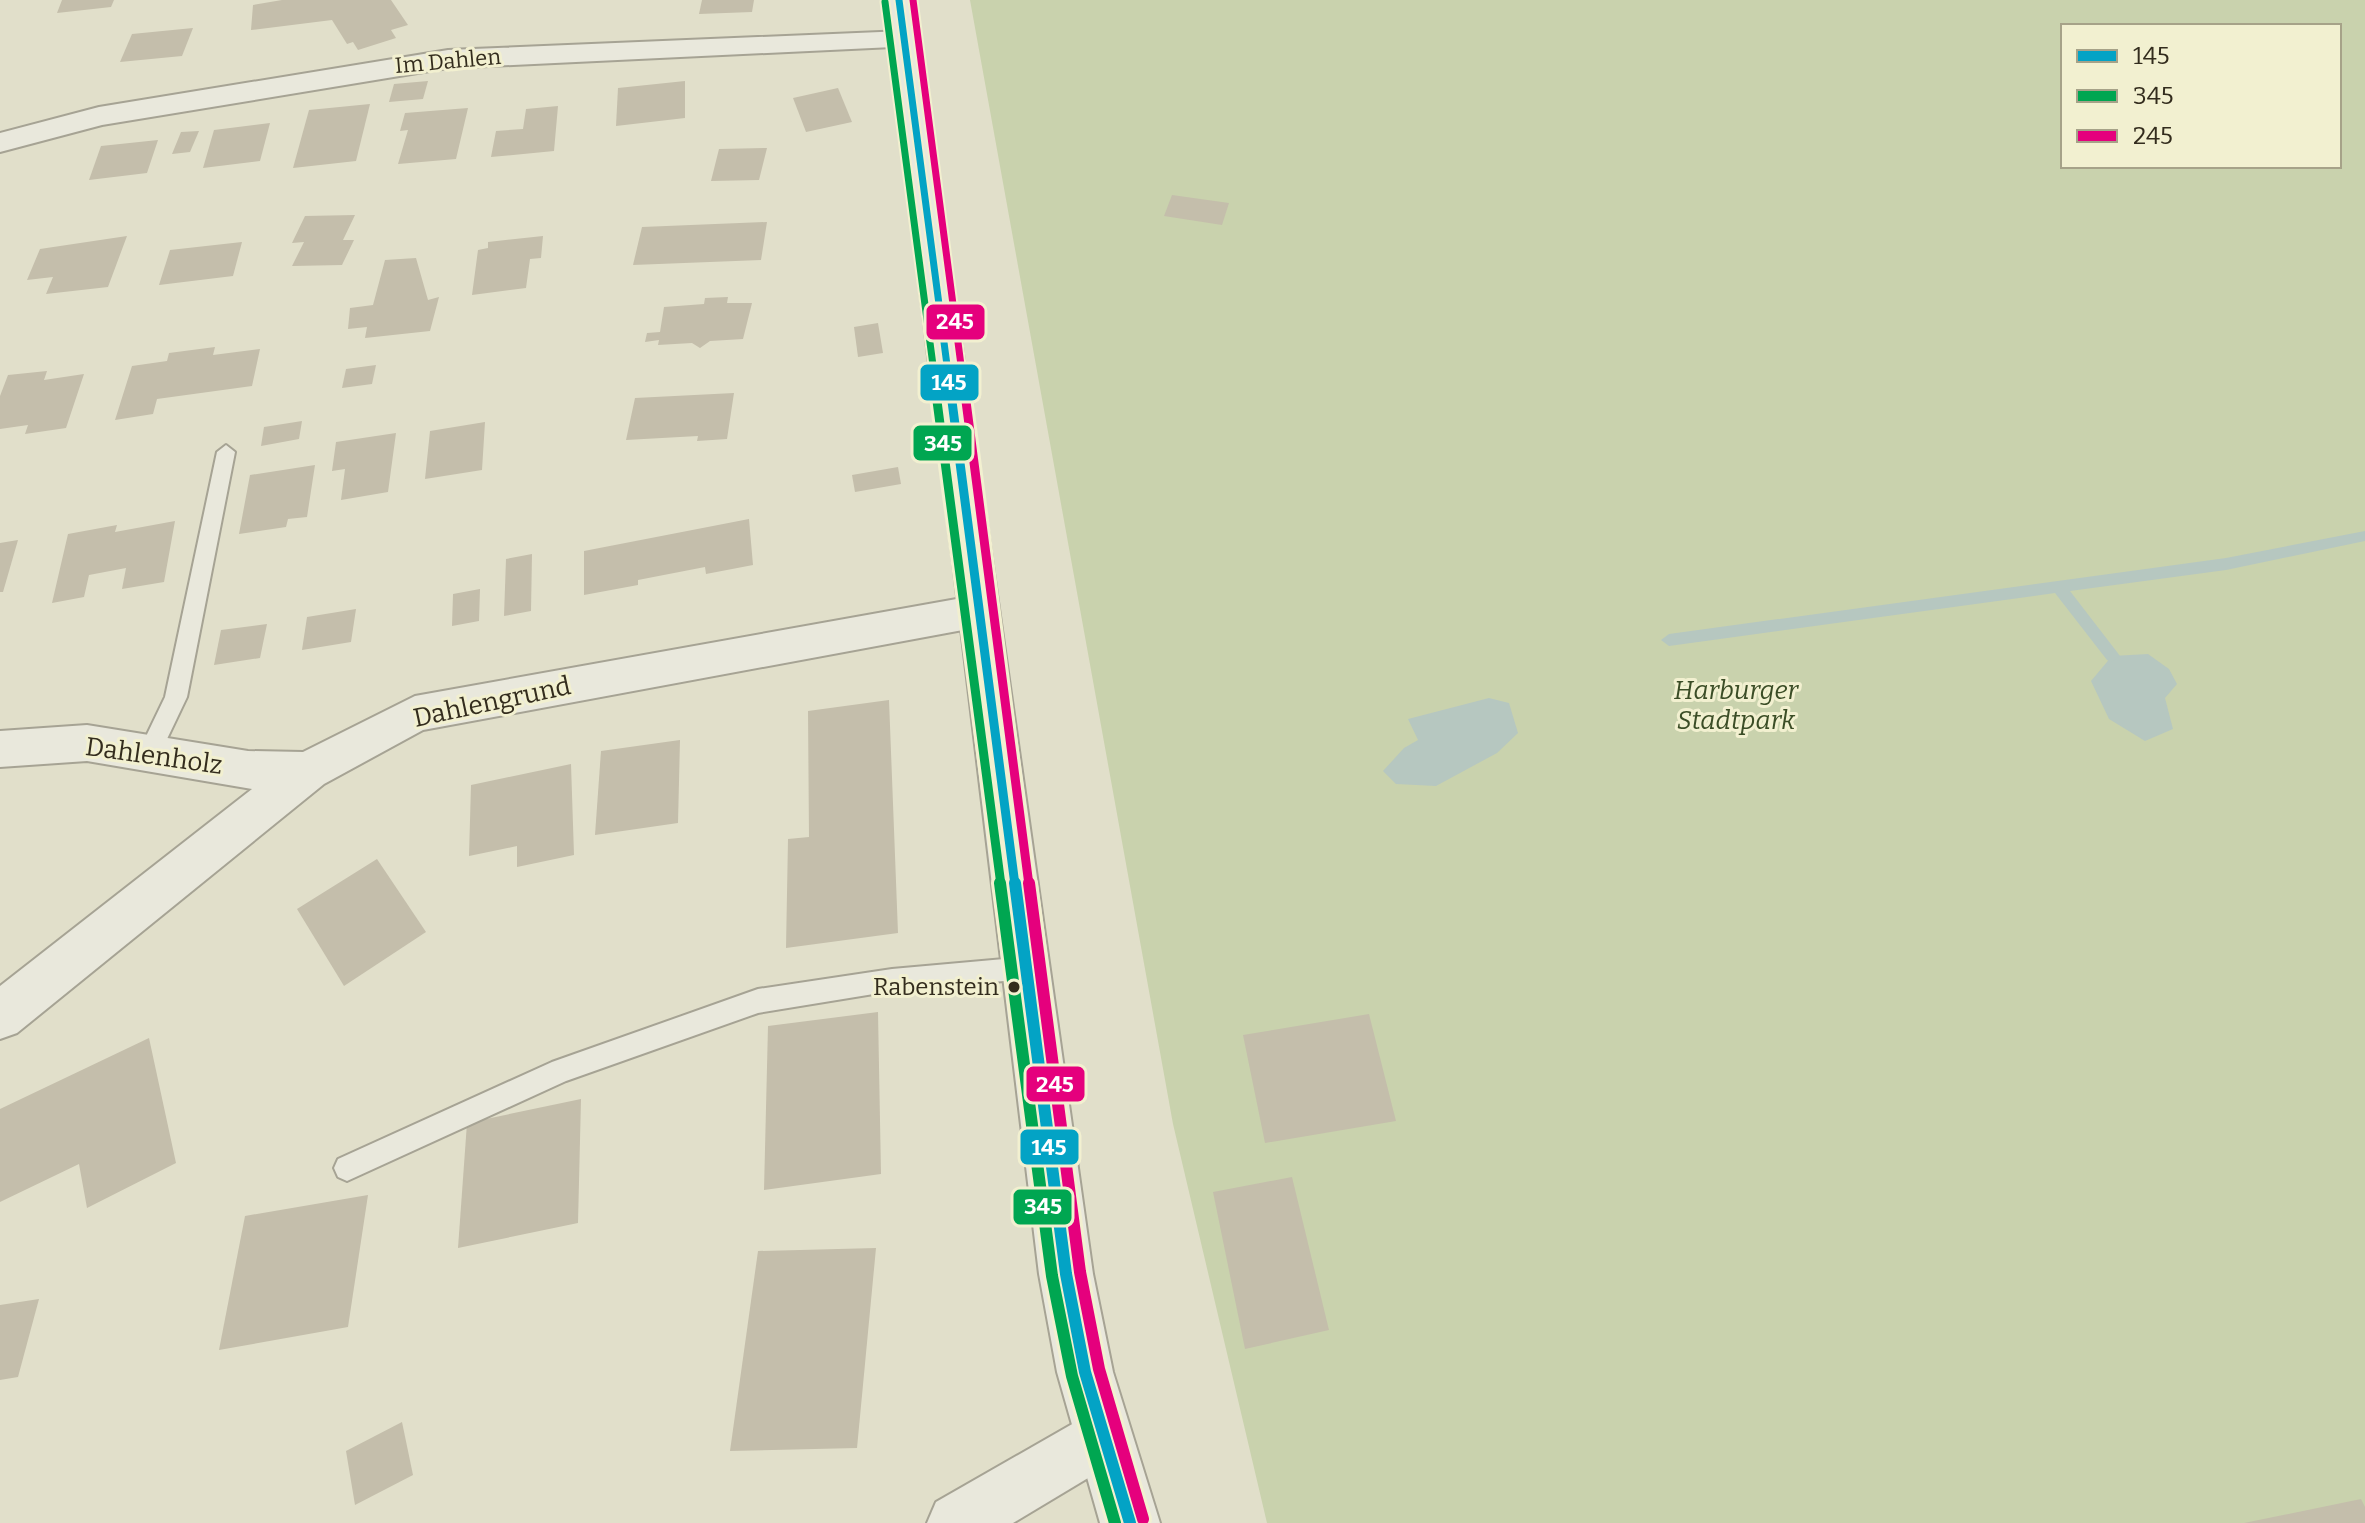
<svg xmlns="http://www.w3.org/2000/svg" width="2365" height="1523" viewBox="0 0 2365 1523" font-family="Bitter,serif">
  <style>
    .green { fill: #c9d2ad; fill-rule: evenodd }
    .water { fill: #b6c7c0 }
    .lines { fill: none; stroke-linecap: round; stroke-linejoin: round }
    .stream { fill: #b6c7c0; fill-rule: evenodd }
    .building { fill: #c4beab }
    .service-casing { stroke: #a6a394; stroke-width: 4 }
    .minor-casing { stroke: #a6a394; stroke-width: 4 }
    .tertiary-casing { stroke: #a6a394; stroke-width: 4 }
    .service { fill: #e9e8dc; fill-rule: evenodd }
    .minor { fill: #e9e8dc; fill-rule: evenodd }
    .tertiary { fill: #e9e8dc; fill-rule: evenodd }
    .bus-1-far2-casing { stroke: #f2f0d0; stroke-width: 11 }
    .bus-1-far1-casing { stroke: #f2f0d0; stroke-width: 15 }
    .bus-1-casing { stroke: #f2f0d0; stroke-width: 18 }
    .bus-2-far2-casing { stroke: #f2f0d0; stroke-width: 11 }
    .bus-2-far1-casing { stroke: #f2f0d0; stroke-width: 15 }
    .bus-2-casing { stroke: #f2f0d0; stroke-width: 18 }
    .bus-3-far2-casing { stroke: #f2f0d0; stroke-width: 11 }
    .bus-3-far1-casing { stroke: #f2f0d0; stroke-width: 15 }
    .bus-3-casing { stroke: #f2f0d0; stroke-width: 18 }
    .bus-1-far2 { stroke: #03a3c5; stroke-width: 7 }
    .bus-1-far1 { stroke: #03a3c5; stroke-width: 9 }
    .bus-1 { stroke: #03a3c5; stroke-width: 12 }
    .bus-2-far2 { stroke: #00a651; stroke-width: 7 }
    .bus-2-far1 { stroke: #00a651; stroke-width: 9 }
    .bus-2 { stroke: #00a651; stroke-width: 12 }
    .bus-3-far2 { stroke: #e5007d; stroke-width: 7 }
    .bus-3-far1 { stroke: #e5007d; stroke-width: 9 }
    .bus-3 { stroke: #e5007d; stroke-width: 12 }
    .bus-dot { fill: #332c1d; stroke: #f2f0d0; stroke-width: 3 }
    .labels { text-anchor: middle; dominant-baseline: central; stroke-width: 6; stroke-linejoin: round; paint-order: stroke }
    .far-street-label { font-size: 22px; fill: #332c1d; stroke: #f2f0d0 }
    .bus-label { font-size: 24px; fill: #332c1d; stroke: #f2f0d0; text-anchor: end }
    .park-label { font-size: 26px; font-style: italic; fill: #3b4d26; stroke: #f2f0d0 }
    .street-label { font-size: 26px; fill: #332c1d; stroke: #f2f0d0 }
    .line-badge { stroke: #f2f0d0; stroke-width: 3 }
    .badge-label { font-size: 22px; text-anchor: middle; font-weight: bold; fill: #fff }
  </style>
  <rect width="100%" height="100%" fill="#e1dfca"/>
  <!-- green -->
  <path class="green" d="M970,0H2365V1523H1267L1173,1124ZM2063,26H2339V166H2063Z"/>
  <!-- water -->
  <g class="water">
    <path d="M2148,654L2169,669L2177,684L2165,698L2173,729L2145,741L2109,719L2091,681L2112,656Z"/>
    <path d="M1489,698L1509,703L1518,733L1497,753L1436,786L1396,784L1383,771L1404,748L1418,740L1408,719Z"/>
  </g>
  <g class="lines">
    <!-- stream -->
    <path class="stream" d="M2365,531V541L2226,570L2070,591L2117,652L2120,656L2112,662L2107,660L2055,593L1669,646L1661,640L1669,634L2226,558Z"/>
  </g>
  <!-- building -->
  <g class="building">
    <path d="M62,0H114L111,7L57,13Z"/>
    <path d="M282,0H391L408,25L391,30L396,38L358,50L353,42L347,44L332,20L251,30L253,5Z"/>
    <path d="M702,0H754L752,12L699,14Z"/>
    <path d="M193,28L182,56L120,62L132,34Z"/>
    <path d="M428,81L423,99L389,102L394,84Z"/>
    <path d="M685,81V118L616,126L618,88Z"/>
    <path d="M838,88L852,122L806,132L793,98Z"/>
    <path d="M370,104L356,161L293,168L309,110Z"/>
    <path d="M558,106L554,151L491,157L496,131L523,129L526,109Z"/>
    <path d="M468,108L456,159L398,164L408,130L400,131L405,113Z"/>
    <path d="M270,123L260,161L203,168L214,130Z"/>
    <path d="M199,131L190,152L172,154L181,132Z"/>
    <path d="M158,140L147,173L89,180L101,146Z"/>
    <path d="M767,148L759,180L711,181L719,149Z"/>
    <path d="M1172,195L1229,203L1222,225L1164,216Z"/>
    <path d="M355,215L343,240H354L342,265L292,266L304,242L292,243L305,216Z"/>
    <path d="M767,222L761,260L633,265L642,227Z"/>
    <path d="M127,236L108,287L46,294L53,277L27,280L40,249Z"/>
    <path d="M543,236L541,258L530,259L526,288L472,295L478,250L488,248V242Z"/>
    <path d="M242,242L233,276L159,285L170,250Z"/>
    <path d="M416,258L428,300L439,297L430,331L365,338L367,327L348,329L350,308L373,305L385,260Z"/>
    <path d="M728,297L727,303H752L743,339L710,341L700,348L692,343L658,345L659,340L645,342L647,333L660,332L664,307L704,304L705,298Z"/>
    <path d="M878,323L883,353L858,357L854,327Z"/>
    <path d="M215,347L213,355L260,349L252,386L157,399L153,414L115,420L132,366L167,361L169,353Z"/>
    <path d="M376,365L372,384L342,388L346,369Z"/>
    <path d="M47,371L44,380L84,374L66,428L25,434L28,425L0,429V396L8,375Z"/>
    <path d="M734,393L727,439L697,441L698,436L626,440L635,398Z"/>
    <path d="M302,421L299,439L261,446L264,427Z"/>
    <path d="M485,422L482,470L425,479L430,431Z"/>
    <path d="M396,433L388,492L341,500L345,469L332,471L336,442Z"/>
    <path d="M315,465L307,517L288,519L286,527L239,534L250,475Z"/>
    <path d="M898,467L901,484L855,492L852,475Z"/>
    <path d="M749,519L753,565L706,574L705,567L638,580V585L584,595V551Z"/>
    <path d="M175,521L164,582L122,589L126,568L89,575L84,597L52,603L68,534L117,525L115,532Z"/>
    <path d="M18,540L3,592H0V543Z"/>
    <path d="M532,554L531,611L504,616L506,559Z"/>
    <path d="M480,589L479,621L452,626L453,594Z"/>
    <path d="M356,609L351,642L302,650L307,617Z"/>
    <path d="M267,624L260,658L214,665L221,630Z"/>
    <path d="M889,700L898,933L786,948L788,839L809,837L808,711Z"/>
    <path d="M680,740L678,823L595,835L601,751Z"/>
    <path d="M571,764L574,855L517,867V846L469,856L471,785Z"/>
    <path d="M377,859L426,932L344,986L297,909Z"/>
    <path d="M878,1012L881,1174L764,1190L768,1026Z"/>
    <path d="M1369,1014L1396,1121L1265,1143L1243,1035Z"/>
    <path d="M149,1038L176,1163L87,1208L79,1164L0,1202V1109Z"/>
    <path d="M581,1099L578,1223L458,1248L467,1123Z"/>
    <path d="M1292,1177L1329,1330L1245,1349L1213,1192Z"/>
    <path d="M368,1195L348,1327L219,1350L245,1216Z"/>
    <path d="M876,1248L857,1448L730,1451L758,1251Z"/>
    <path d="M39,1299L18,1377L0,1380V1305Z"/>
    <path d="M402,1422L413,1475L355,1505L346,1451Z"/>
    <path d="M2361,1499L2365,1507V1523H2244Z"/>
  </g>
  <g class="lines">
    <defs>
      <g id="service">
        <path d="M226,445L235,452L187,697L157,760H141L138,753L165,697L217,452Z"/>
        <path d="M1026,957L1035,960L1038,968L1035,976L1026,979L892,991L758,1013L566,1081L347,1181L338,1177L334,1168L338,1159L552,1062L758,989L892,969Z"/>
      </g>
      <g id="minor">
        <path d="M904,31L914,34L918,40L914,46L448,68L102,125L0,152V133L99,107L448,50Z"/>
        <path d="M979,595L993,600L999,611L993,622L979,627L423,730L324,784L17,1033L0,1039V986L252,789L87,761L0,767V731L87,725L248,751L303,752L415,696Z"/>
        <path d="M1102,1407L1123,1415L1131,1436L1123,1457L1013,1523H927L936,1502Z"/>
      </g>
      <path id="tertiary" d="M885,0H913L1093,1274L1113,1372L1160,1523H1100L1057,1372L1039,1274Z"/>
    </defs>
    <!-- service casing -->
    <use href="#service" class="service-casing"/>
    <!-- minor casing -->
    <use href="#minor" class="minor-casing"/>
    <!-- tertiary casing -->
    <use href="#tertiary" class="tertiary-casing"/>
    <!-- service -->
    <use href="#service" class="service"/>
    <!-- minor -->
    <use href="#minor" class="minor"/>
    <!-- tertiary -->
    <use href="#tertiary" class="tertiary"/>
    <defs>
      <path id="bus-1-far2" d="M899,0L950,388"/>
      <path id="bus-1-far1" d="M950,386L1015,885"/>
      <path id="bus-1" d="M1015,883L1066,1274L1085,1372L1130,1523"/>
      <path id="bus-2-far2" d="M885,2L936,388"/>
      <path id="bus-2-far1" d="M935,386L1001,885"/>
      <path id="bus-2" d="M1000,883L1052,1276L1072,1376L1115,1523"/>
      <path id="bus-3-far2" d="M913,0L964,388"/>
      <path id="bus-3-far1" d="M964,386L1029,885"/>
      <path id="bus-3" d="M1029,883L1080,1272L1099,1369L1143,1519"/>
    </defs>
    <!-- bus-1-far2 casing -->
    <use href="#bus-1-far2" class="bus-1-far2-casing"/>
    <!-- bus-1-far1 casing -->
    <use href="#bus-1-far1" class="bus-1-far1-casing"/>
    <!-- bus-1 casing -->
    <use href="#bus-1" class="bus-1-casing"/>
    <!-- bus-2-far2 casing -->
    <use href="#bus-2-far2" class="bus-2-far2-casing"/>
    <!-- bus-2-far1 casing -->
    <use href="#bus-2-far1" class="bus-2-far1-casing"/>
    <!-- bus-2 casing -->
    <use href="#bus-2" class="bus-2-casing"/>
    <!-- bus-3-far2 casing -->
    <use href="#bus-3-far2" class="bus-3-far2-casing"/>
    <!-- bus-3-far1 casing -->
    <use href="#bus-3-far1" class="bus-3-far1-casing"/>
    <!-- bus-3 casing -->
    <use href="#bus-3" class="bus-3-casing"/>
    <!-- bus-1-far2 -->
    <use href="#bus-1-far2" class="bus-1-far2"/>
    <!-- bus-1-far1 -->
    <use href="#bus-1-far1" class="bus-1-far1"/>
    <!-- bus-1 -->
    <use href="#bus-1" class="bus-1"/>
    <!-- bus-2-far2 -->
    <use href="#bus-2-far2" class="bus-2-far2"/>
    <!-- bus-2-far1 -->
    <use href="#bus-2-far1" class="bus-2-far1"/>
    <!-- bus-2 -->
    <use href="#bus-2" class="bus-2"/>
    <!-- bus-3-far2 -->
    <use href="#bus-3-far2" class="bus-3-far2"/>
    <!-- bus-3-far1 -->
    <use href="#bus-3-far1" class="bus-3-far1"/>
    <!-- bus-3 -->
    <use href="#bus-3" class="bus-3"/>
  </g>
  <!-- markers -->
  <circle class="bus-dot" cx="1014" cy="987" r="7"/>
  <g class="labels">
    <!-- far-street labels -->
    <g class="far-street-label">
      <text transform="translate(448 61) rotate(-5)">Im Dahlen</text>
    </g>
    <!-- bus labels -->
    <g class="bus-label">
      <text x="999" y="987">Rabenstein</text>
    </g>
    <!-- park labels -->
    <g class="park-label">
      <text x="1736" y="690">Harburger<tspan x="1736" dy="30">Stadtpark</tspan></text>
    </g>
    <!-- street labels -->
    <g class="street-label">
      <text transform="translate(492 702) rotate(-12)">Dahlengrund</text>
      <text transform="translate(154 756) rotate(8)">Dahlenholz</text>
    </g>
  </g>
  <g class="line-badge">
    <rect x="925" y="303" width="61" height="38" rx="8" fill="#e5007d"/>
    <rect x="919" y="363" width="61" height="39" rx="8" fill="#03a3c5"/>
    <rect x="912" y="424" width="61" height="38" rx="8" fill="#00a651"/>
    <rect x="1025" y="1065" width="61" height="38" rx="8" fill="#e5007d"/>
    <rect x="1019" y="1128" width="61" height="38" rx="8" fill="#03a3c5"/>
    <rect x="1012" y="1188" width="61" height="38" rx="8" fill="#00a651"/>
  </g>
  <g class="badge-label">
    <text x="955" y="329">245</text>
    <text x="949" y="390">145</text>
    <text x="943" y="451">345</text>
    <text x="1055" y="1092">245</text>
    <text x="1049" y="1155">145</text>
    <text x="1043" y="1214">345</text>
  </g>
  <!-- legend -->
  <rect x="2061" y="24" width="280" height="144" fill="#f2f0d0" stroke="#a6a288" stroke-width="2"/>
  <rect x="2077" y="50" width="40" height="12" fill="#03a3c5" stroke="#a6a288" stroke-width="2"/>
  <text x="2133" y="64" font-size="24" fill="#332c1d">145</text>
  <rect x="2077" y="90" width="40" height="12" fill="#00a651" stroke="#a6a288" stroke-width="2"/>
  <text x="2133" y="104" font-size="24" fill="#332c1d">345</text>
  <rect x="2077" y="130" width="40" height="12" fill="#e5007d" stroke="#a6a288" stroke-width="2"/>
  <text x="2133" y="144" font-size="24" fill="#332c1d">245</text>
</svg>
